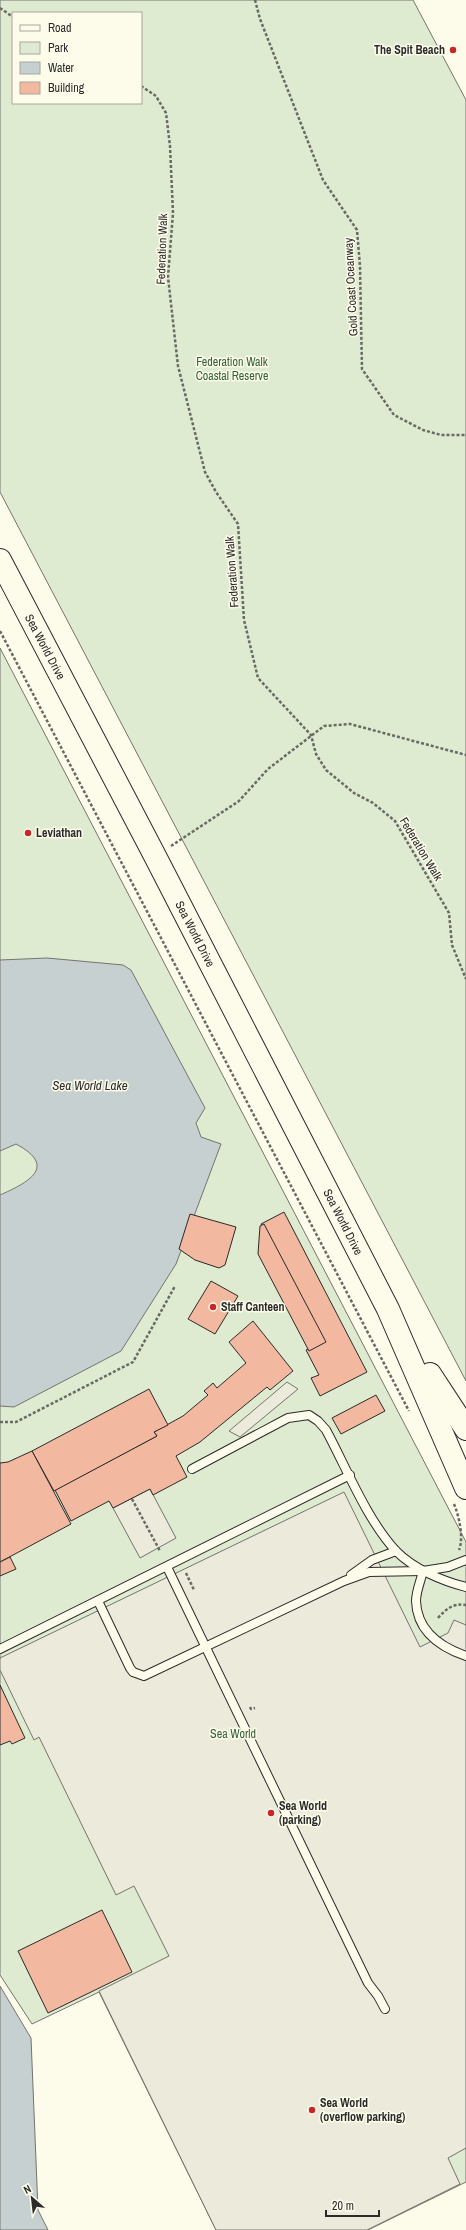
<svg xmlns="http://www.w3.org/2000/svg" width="466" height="2230" viewBox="0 0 466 2230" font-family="'Archivo Narrow',sans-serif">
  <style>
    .green { fill: #deebd1; stroke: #74746e; fill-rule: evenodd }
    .parking { fill: #eceadb; stroke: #74746e }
    .water { fill: #c7d0d0; stroke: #74746e }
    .building { fill: #f2b8a0; stroke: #2b2b2b }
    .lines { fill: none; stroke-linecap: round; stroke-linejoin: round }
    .lane-casing { stroke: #2b2b2b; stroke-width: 10 }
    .secondary-casing { stroke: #2b2b2b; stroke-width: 24 }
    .path { stroke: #6a6964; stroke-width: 2.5; stroke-dasharray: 3 2; stroke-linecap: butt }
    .lane { stroke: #fdfbea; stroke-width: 8 }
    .secondary { stroke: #fdfbea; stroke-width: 22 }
    .poi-dot { fill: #c62828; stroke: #fdfbea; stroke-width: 1.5 }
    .labels { text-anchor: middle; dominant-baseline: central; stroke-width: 3; stroke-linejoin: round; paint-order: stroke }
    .poi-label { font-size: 12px; font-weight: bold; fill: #2b2b2b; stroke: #fdfbea; text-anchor: start }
    .street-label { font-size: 12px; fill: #2b2b2b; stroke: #fdfbea }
    .park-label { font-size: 12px; fill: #34623c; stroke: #fdfbea }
    .water-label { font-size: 13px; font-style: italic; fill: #2b2b2b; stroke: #fdfbea }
  </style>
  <rect width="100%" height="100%" fill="#fdfbea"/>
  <!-- green -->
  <g class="green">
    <path d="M0,0H413L466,100V1381L0,492ZM13,13H141V103H13Z"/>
    <path d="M0,648L466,1542V2182L368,2230H216L99,1992L32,2024L0,1975Z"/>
  </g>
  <!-- parking -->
  <g class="parking">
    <path d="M287,1382L298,1389L240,1437L229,1431Z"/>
    <path d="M150,1489L176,1538L140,1558L113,1508Z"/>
    <path d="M344,1492L420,1647L448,1633L454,1620L466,1625V2148L448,2158L460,2184L367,2230H216L99,1991L169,1956L134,1886L116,1895L39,1737L34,1740L0,1670V1658Z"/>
  </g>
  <!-- water -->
  <g class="water">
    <path d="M47,958L123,965L131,970L205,1108L196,1123L201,1137L221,1144L176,1264L121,1351L14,1407L0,1406V1195C27,1183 59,1167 16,1144L0,1151V960Z"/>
    <path d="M0,1986L31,2038L38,2210L48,2230H0Z"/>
  </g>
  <!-- building -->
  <g class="building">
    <path d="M284,1212L367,1372L320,1396L311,1378L319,1375L306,1350L322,1341L261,1224Z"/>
    <path d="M190,1214L236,1227L225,1265L219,1268L195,1260L179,1249Z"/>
    <path d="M264,1224L326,1342L309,1351L258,1254L260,1226Z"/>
    <path d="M211,1281L238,1296L215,1334L188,1319Z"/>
    <path d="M253,1321L293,1371L270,1390L267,1387L200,1442L176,1456L187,1477L153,1495L150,1489L113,1508L109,1501L71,1521L55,1490L157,1436L154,1432L183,1416L208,1395L204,1391L213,1383L217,1388L246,1363L229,1342Z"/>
    <path d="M149,1389L168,1425L154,1432L157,1436L54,1491L32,1451Z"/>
    <path d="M376,1395L385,1411L341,1434L332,1418Z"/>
    <path d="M32,1451L71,1524L0,1562V1463L8,1462Z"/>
    <path d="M10,1557L16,1569L0,1576V1562Z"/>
    <path d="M0,1685L25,1738L12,1744L10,1741L0,1745Z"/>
    <path d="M102,1910L132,1972L48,2013L18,1951Z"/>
  </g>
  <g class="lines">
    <defs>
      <g id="lane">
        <path d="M192,1469L288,1418L309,1415L318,1421L326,1430C346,1467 367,1520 396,1551C414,1569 442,1581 466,1587"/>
        <path d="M167,1567L351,1948L368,1983L378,1996L385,2009"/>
        <path d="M423,1571C421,1580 416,1591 416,1601C417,1631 440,1647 466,1656"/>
        <path d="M351,1575L372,1560L396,1551"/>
        <path d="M98,1601L130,1668L133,1672L144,1676L344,1581L369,1572L423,1571L448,1567L466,1560"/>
        <path d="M0,1649L350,1475"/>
      </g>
      <g id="secondary">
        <path d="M0,560L155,856L388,1309L466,1488"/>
        <path d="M430,1374L466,1429"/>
      </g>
    </defs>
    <!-- lane casing -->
    <use href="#lane" class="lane-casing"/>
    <!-- secondary casing -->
    <use href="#secondary" class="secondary-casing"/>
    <!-- path -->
    <g class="path">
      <path d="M255,0L260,19L323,180L357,230L360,266L362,369L394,415L423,430L441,435H466"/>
      <path d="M0,8L13,17"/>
      <path d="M141,86L156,96L166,113L170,146L173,213L168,277L178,366L205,472L216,492L238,524L244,620L258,678L311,735L316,754L326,770L354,793L373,803L395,821L449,913L452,945L466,979"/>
      <path d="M0,631L409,1411"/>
      <path d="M171,846L239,801L268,769L324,726L350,724L466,755"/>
      <path d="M0,1422H16L133,1362L175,1286"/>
      <path d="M132,1499L160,1551"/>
      <path d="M454,1504C459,1516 464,1538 459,1550"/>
      <path d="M186,1573L194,1590"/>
      <path d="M438,1618C446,1609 453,1603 466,1605"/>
      <path d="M250,1707L251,1709L255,1708"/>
    </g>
    <!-- lane -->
    <use href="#lane" class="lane"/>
    <!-- secondary -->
    <use href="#secondary" class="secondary"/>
  </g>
  <!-- markers -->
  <g class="poi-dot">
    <circle cx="453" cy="50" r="4"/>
    <circle cx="28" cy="833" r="4"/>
    <circle cx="213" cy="1307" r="4"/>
    <circle cx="271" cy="1813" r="4"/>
    <circle cx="312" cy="2110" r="4"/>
  </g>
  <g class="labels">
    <!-- poi labels -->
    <g class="poi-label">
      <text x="445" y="50" text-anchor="end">The Spit Beach</text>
      <text x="36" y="833">Leviathan</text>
      <text x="221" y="1307">Staff Canteen</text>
      <text x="279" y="1806">Sea World<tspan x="279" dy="14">(parking)</tspan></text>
      <text x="320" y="2103">Sea World<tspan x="320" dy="14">(overflow parking)</tspan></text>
    </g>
    <!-- street labels -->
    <g class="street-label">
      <text transform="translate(162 249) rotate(-88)">Federation Walk</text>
      <text transform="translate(351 287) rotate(-93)">Gold Coast Oceanway</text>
      <text transform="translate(232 572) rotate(-94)">Federation Walk</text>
      <text transform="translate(45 647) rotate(62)">Sea World Drive</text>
      <text transform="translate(421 849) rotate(59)">Federation Walk</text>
      <text transform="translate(195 934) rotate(63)">Sea World Drive</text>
      <text transform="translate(343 1222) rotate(63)">Sea World Drive</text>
    </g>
    <!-- park labels -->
    <g class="park-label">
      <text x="232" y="362">Federation Walk<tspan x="232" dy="14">Coastal Reserve</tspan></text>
      <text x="233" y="1734">Sea World</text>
    </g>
    <!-- water labels -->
    <g class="water-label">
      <text x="90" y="1085">Sea World Lake</text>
    </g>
  </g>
  <!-- legend -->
  <rect x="12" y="12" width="130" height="92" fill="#fdfbea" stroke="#a9a89e"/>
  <rect x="20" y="25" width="20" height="6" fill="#fdfbea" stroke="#a9a89e"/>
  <text x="48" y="32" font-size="12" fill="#2b2b2b">Road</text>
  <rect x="20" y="42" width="20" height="12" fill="#deebd1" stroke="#a9a89e"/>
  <text x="48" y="52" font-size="12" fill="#2b2b2b">Park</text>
  <rect x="20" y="62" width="20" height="12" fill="#c7d0d0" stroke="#a9a89e"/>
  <text x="48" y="72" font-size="12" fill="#2b2b2b">Water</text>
  <rect x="20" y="82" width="20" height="12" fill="#f2b8a0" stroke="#a9a89e"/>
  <text x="48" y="92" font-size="12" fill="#2b2b2b">Building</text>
  <!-- north arrow -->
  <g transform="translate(32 2198) rotate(332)" stroke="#fdfbea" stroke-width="3" paint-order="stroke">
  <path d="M0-3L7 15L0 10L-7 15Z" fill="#2b2b2b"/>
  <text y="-6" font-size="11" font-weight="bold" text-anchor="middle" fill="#2b2b2b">N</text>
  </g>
  <!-- scale -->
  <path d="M326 2210v6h53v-6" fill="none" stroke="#2b2b2b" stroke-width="2"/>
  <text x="332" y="2210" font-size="12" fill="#2b2b2b" stroke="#fdfbea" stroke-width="3" paint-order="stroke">20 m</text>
</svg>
